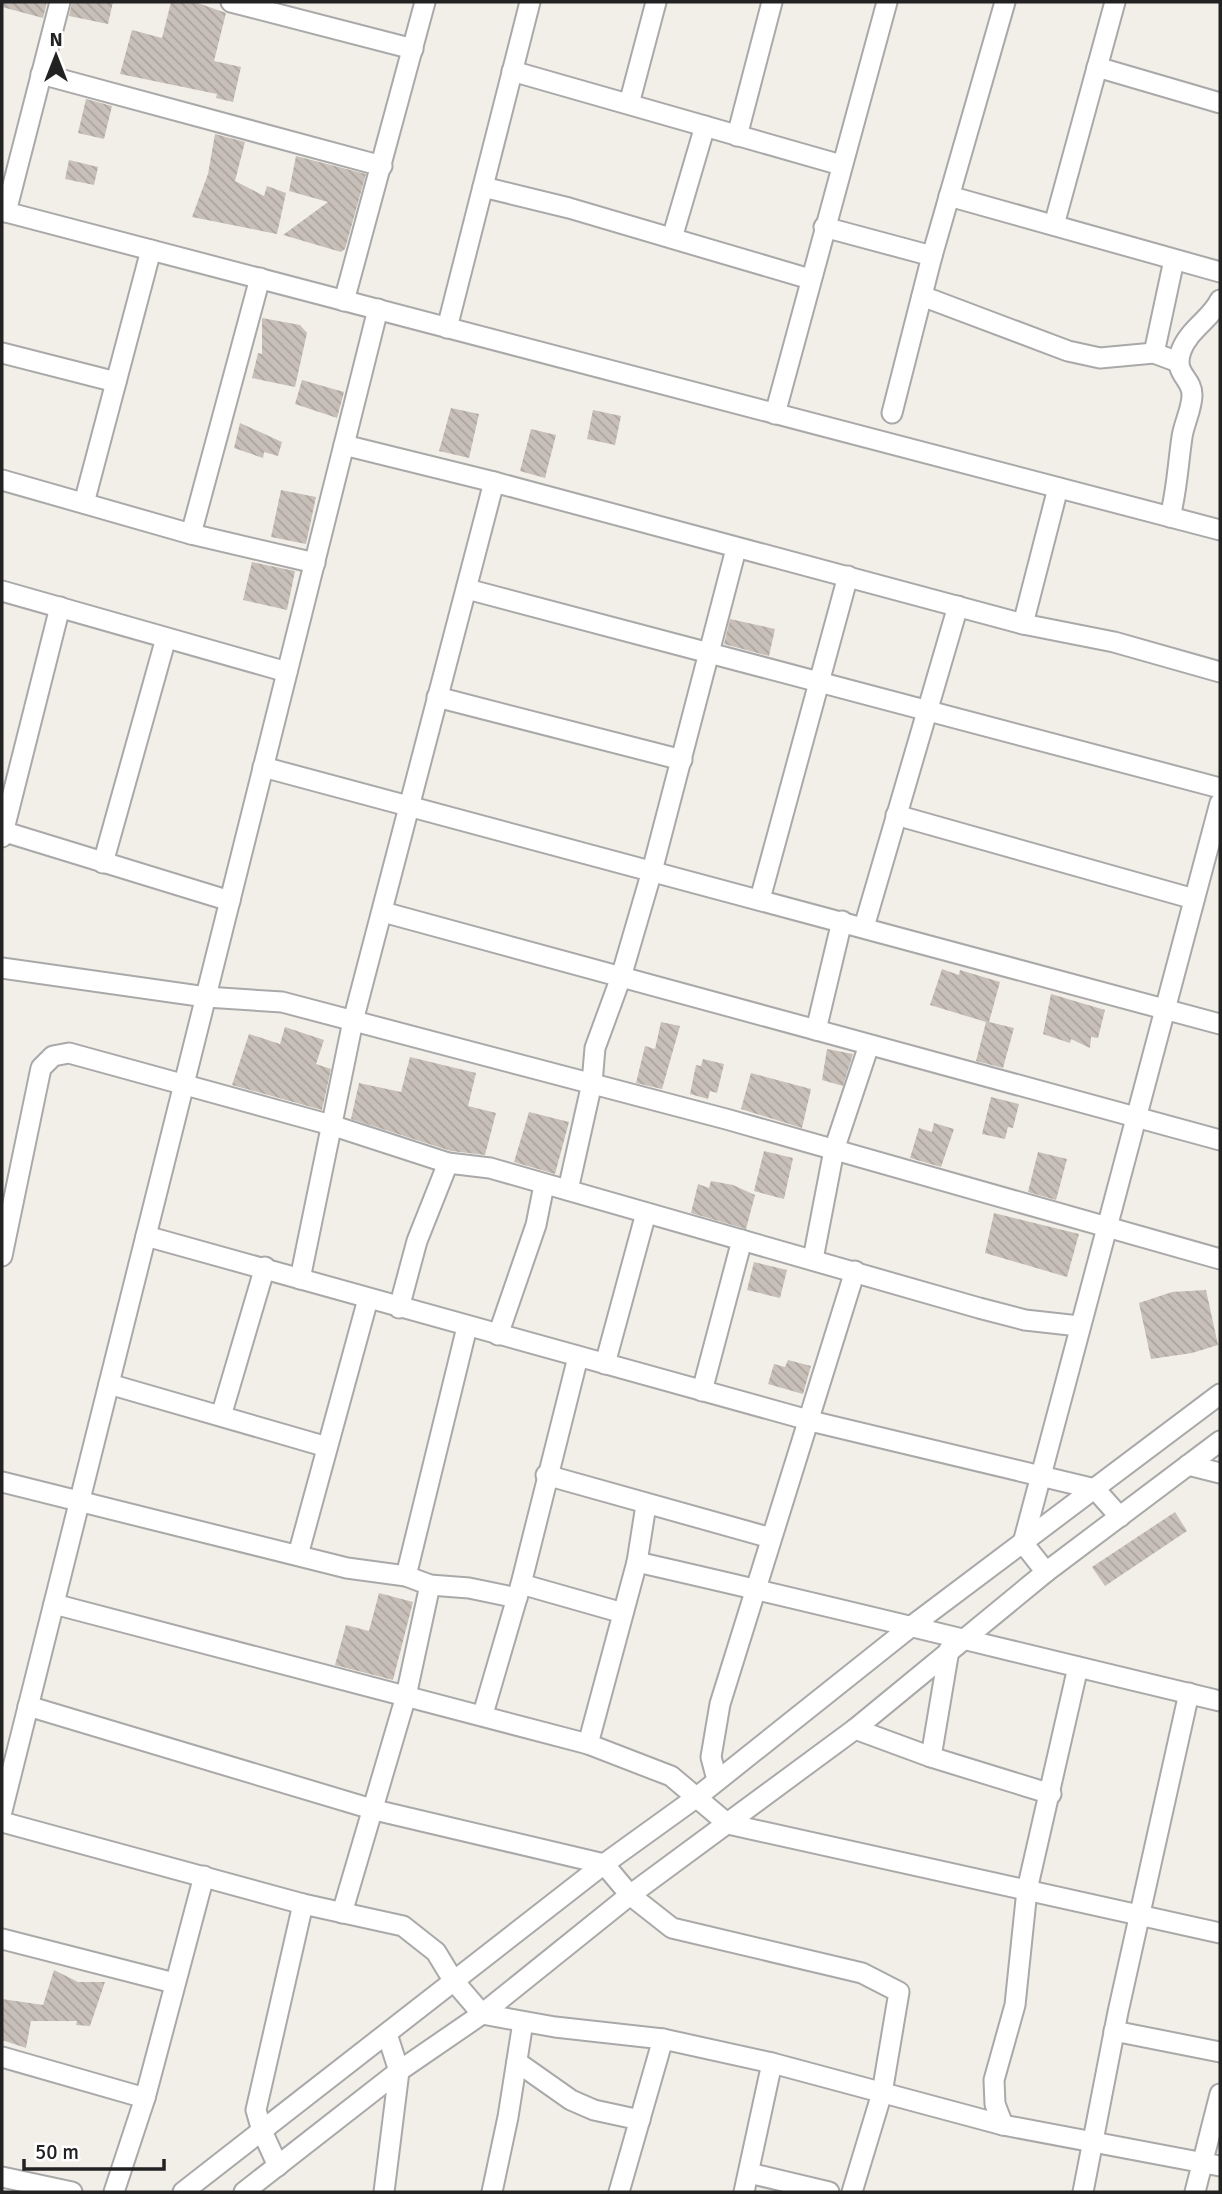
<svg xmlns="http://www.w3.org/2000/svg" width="1222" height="2194" viewBox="0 0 1222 2194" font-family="Signika,sans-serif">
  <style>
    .building { fill: url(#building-back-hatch) }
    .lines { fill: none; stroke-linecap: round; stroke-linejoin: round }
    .minor-casing { stroke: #a9a9a9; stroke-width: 23 }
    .minor { stroke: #fff; stroke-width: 19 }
  </style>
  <defs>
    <pattern id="building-back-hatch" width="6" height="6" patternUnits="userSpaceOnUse" patternTransform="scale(1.75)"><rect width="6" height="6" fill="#c7bfb8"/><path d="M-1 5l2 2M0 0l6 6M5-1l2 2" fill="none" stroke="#aba49e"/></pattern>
  </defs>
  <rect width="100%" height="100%" fill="#f2efe9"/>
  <!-- building -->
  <g class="building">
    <path d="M2,2H47L43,18L2,7Z"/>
    <path d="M72,2H113L108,24L69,16Z"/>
    <path d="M171,2H195L226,13L214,61L241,67L233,102L216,98L217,94L120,74L132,30L162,38Z"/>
    <path d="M86,99L112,106L104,139L78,133Z"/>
    <path d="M215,134L245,142L235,181L264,196L267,186L286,193L277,234L192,217L208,174Z"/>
    <path d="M296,156L366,174L345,249L341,252L283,235L328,202L289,191Z"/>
    <path d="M69,160L98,167L94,185L65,179Z"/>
    <path d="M262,318L300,325L307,333L295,387L252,378L258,353L262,354Z"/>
    <path d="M302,380L344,392L337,418L295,404Z"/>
    <path d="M451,408L479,414L469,458L439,451Z"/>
    <path d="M593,410L621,416L615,445L587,439Z"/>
    <path d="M240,423L282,442L278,456L264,452L263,458L234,448Z"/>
    <path d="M531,429L556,435L545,478L520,471Z"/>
    <path d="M281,490L316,497L306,544L271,537Z"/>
    <path d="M252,562L295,571L287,610L243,600Z"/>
    <path d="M730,619L775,629L769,656L724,644Z"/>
    <path d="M942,969L959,975L960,970L1000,982L989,1022L1014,1028L1003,1068L976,1061L986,1022L930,1005Z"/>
    <path d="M1051,994L1105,1010L1098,1038L1091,1037L1090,1048L1071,1039L1070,1043L1043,1034Z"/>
    <path d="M661,1022L680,1026L662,1089L636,1083L645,1046L655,1049Z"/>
    <path d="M285,1027L324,1040L316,1064L331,1069L322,1110L232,1085L249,1034L280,1044Z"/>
    <path d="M827,1049L853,1054L843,1086L822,1080Z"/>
    <path d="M410,1057L476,1073L468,1106L496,1113L485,1155L451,1151L351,1119L359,1083L401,1092Z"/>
    <path d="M703,1059L724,1064L717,1093L710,1091L708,1099L690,1094L696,1065L701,1066Z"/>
    <path d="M751,1073L811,1089L802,1128L741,1109Z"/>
    <path d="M991,1097L1019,1104L1013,1128L1008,1127L1005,1139L982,1134Z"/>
    <path d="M529,1112L569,1122L555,1174L514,1162Z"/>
    <path d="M934,1123L954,1129L941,1167L910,1158L919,1128L932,1132Z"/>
    <path d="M764,1151L793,1158L784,1199L754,1191Z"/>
    <path d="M1038,1152L1067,1159L1056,1200L1028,1192Z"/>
    <path d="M711,1181L733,1185L755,1195L746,1229L691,1213L698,1184L709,1188Z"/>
    <path d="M994,1213L1079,1234L1067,1277L985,1253Z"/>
    <path d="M754,1262L787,1270L780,1298L747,1290Z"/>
    <path d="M1206,1290L1218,1345L1192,1353L1151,1359L1139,1303L1172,1292Z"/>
    <path d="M788,1360L811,1366L803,1394L768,1384L774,1364L785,1367Z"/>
    <path d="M1175,1512L1187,1531L1105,1586L1092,1567Z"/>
    <path d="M379,1593L413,1602L393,1680L335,1665L346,1625L369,1631Z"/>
    <path d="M54,1970L78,1982H105L90,2026L76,2025L77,2021H31L26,2048L2,2040V1999L43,2005Z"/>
  </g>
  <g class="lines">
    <defs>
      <g id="minor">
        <path d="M231,2L413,49"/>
        <path d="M1097,67L1220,103"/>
        <path d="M512,71L841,165"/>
        <path d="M41,74L382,166"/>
        <path d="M629,104L656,2"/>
        <path d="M737,136L772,2"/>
        <path d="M483,187L569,208L810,279"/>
        <path d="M949,196L1220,272"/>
        <path d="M2,211L1220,530"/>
        <path d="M6,212L60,2"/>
        <path d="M1054,225L1115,2"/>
        <path d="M824,227L932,256"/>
        <path d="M672,238L705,126"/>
        <path d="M922,296L1068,351L1100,358L1154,353L1178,362"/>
        <path d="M344,301L425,2"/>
        <path d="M447,328L530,2"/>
        <path d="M2,353L116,382"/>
        <path d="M1154,353L1174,260"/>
        <path d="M892,413L932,256L1005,2"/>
        <path d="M775,414L887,2"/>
        <path d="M344,445L494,482L1023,624L1058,488"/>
        <path d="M2,480L191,534L315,563"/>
        <path d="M84,503L151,250"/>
        <path d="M1170,517C1177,490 1178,464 1182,437C1184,423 1192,409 1192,395C1192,377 1173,375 1181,351C1189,329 1211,319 1220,300"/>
        <path d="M191,534L260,278"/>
        <path d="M467,589L1220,788"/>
        <path d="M2,591L287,672"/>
        <path d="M1023,624L1114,642L1220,672"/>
        <path d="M437,697L682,760"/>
        <path d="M263,767L1220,1024"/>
        <path d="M896,815L1194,899"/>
        <path d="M2,831L230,901"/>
        <path d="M2,837L60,607"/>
        <path d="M103,863L166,638"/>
        <path d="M760,899L848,576"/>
        <path d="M383,912L1220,1140"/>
        <path d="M864,927L958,606"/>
        <path d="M2,968L206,997L282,1002L726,1119L1220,1259"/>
        <path d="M816,1030L842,921"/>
        <path d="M568,1190L592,1083L595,1048L621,977L652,871L736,549"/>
        <path d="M146,1236L819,1423L1095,1489L1120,1517"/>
        <path d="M2,1256L41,1068L53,1056L69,1053L331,1125L448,1163L490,1168L979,1308L1025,1320L1079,1326"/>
        <path d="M813,1259L834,1150L869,1045"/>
        <path d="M300,1279L353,1021L494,482"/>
        <path d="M399,1308L417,1241L448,1163"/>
        <path d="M498,1335L536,1225L544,1185"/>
        <path d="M605,1364L646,1213"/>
        <path d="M109,1384L327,1447"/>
        <path d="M702,1391L742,1240"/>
        <path d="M221,1416L265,1267"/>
        <path d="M1188,1465L1220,1473"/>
        <path d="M546,1475L771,1538"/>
        <path d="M2,1482L347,1568L406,1576L430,1585L469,1588L517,1598"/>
        <path d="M298,1555L368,1299"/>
        <path d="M637,1562C832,1606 1026,1655 1220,1701"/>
        <path d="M1046,1572L1023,1543L1220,803"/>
        <path d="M406,1576L467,1327"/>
        <path d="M521,1584L623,1613"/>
        <path d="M54,1604L588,1744L671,1776L728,1824L1220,1933"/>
        <path d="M28,1706L375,1810L604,1864L630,1895L672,1928L862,1973L899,1992L882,2093L852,2192"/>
        <path d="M483,1714L521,1584L578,1357"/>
        <path d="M855,1729L931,1757L1051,1794"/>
        <path d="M588,1744L637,1562L646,1505"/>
        <path d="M931,1757L949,1650"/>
        <path d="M717,1780L711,1757L720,1704L855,1271"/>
        <path d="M2,1811L378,309"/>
        <path d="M2,1822L303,1904L403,1926L436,1952L453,1980L482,2014L555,2027L663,2039L772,2063L1003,2125L1220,2166"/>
        <path d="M342,1913L406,1696L430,1585"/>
        <path d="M2,1939L174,1983"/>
        <path d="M1114,2031L1220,2052"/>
        <path d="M2,2057L145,2098"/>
        <path d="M517,2062L571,2100L594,2110L640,2120"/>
        <path d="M1003,2125L995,2104L994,2080L1015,2005L1027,1890L1078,1667"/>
        <path d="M278,2166L262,2131L256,2110L303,1904"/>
        <path d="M749,2173L829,2192"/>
        <path d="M2,2177L72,2192"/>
        <path d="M114,2192L145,2098L204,1876"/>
        <path d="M183,2192L604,1864L697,1797L913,1625L1220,1394"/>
        <path d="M244,2192L399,2071L482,2014L630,1895L855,1729L1046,1572L1220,1441"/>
        <path d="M384,2192L399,2071L387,2034"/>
        <path d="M492,2192L508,2117L523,2022"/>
        <path d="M619,2192L663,2039"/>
        <path d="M744,2192L772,2063"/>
        <path d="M1083,2192L1118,2012L1189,1693"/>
        <path d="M1195,2192L1220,2094"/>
      </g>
    </defs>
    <!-- minor casing -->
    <use href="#minor" class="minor-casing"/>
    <!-- minor -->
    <use href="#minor" class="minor"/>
  </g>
  <!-- border -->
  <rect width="1222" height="2194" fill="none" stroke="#222222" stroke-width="7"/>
  <!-- north arrow -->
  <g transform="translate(56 56)" stroke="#ffffff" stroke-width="5" paint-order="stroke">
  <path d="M0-5L12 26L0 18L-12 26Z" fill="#222222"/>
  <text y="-10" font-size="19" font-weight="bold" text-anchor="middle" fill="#222222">N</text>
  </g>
  <!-- scale -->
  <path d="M24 2159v10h140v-10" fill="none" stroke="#222222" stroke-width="3.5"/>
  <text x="35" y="2159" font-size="21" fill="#222222" stroke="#ffffff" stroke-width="5" paint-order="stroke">50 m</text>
</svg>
